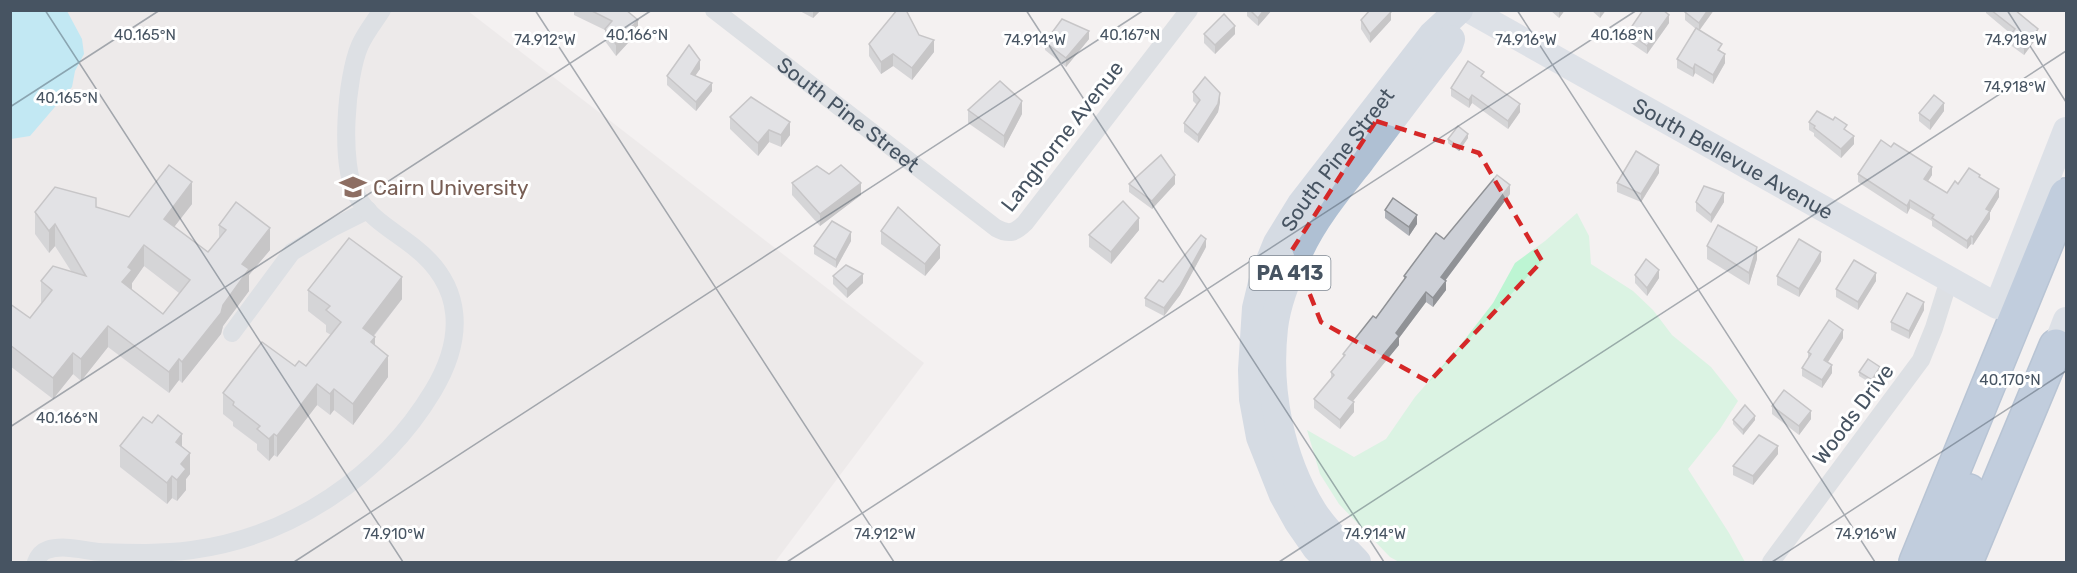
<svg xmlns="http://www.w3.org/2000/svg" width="2077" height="573" viewBox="0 0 2077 573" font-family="Rubik,sans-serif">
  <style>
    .education { fill: #e5e2e3 }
    .green { fill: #bdf5d3 }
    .water { fill: #85ddf6 }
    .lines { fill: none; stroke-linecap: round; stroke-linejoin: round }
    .highway-casing { stroke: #6f8eb1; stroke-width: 36 }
    .street { stroke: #c1ccd4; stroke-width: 18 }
    .secondary { stroke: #c2cedc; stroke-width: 26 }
    .primary { stroke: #afc0d3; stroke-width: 28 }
    .highway { stroke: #84a3c5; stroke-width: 33 }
    .wall { fill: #b0b3b9; fill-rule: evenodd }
    .shaded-wall { fill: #909296 }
    .building { fill: #cdd0d7; stroke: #909296; stroke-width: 1.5; fill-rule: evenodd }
    .marked { fill: none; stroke: #d62828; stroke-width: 4.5; stroke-dasharray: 12 8; stroke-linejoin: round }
    .ticks { fill: none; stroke: #475462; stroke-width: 1.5; stroke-opacity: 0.45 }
    .labels { text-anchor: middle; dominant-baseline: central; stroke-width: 6; stroke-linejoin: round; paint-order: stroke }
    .shield { fill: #fff; stroke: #7e8791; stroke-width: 1.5 }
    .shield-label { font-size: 20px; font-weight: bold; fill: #475462 }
    .street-label { font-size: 21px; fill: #475462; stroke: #fff }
    .education-label { font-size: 21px; fill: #785e54; stroke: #fff; text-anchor: start }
    .ticks-label { font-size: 15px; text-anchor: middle; fill: #475462; stroke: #fff; stroke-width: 6; stroke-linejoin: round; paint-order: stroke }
  </style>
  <rect width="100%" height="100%" fill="#f4f1f1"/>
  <!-- education -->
  <path class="education" d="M10,11H468L924,363L775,562H11Z"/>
  <!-- green -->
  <path class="green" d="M1577,213L1589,236L1591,264L1633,291L1653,310L1672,335L1711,367L1738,401L1720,429L1688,469L1729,533L1745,562H1399L1390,557L1339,504L1320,474L1307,430L1354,457L1386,439L1415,397L1459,347L1493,303L1515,263L1545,241Z"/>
  <!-- water -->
  <path class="water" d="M11,10L67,11L82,39L84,54L75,71L72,87L30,136L11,139Z"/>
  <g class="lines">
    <defs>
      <g id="highway">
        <path d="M1916,562L2066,195"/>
        <path d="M1942,562L1969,491"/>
        <path d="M1966,562L2056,346"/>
      </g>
    </defs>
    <!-- highway casing -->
    <use href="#highway" class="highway-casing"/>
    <!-- street -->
    <g class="street">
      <path id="s1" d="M714,10L996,228C1009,235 1015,233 1025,223L1189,10"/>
      <path d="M232,333L292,252L332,228L368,210"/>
      <path d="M36,562C38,557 41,552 47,550C64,544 85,551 101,552C131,553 162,554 192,550C290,537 382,476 433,391C465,338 464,286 414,247C394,231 369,218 357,196C339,165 346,77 360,45C366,32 375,21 382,10"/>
      <path d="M1771,562L1921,360L1934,328L1949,280"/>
    </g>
    <!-- secondary -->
    <g class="secondary">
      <path id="s2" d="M1469,10L1997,306L2066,130"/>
      <path d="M2066,320L2056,346L2066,353"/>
    </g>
    <!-- primary -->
    <g class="primary">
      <path id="s3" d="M1330,562L1316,548L1298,522L1283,495L1260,437L1253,399L1252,370L1256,308L1264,275L1277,243L1301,204L1432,35L1459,10"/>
      <path d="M1357,562C1342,546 1325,530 1313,511C1280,457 1267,390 1274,328C1277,301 1288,275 1300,250C1315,218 1339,189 1361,161C1390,122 1419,84 1449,45L1451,39"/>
    </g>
    <!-- highway -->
    <use href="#highway" class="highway"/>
  </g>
  <!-- wall -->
  <g class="wall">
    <path d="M574,10H626L638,32L616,56L605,41V30L574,15Z"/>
    <path d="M798,10H821L813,18Z"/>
    <path d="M1247,10H1272L1258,26L1247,16Z"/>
    <path d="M1550,10H1565L1559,18Z"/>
    <path d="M1591,10H1606L1600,18Z"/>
    <path d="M1714,10L1699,30L1722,52L1725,63L1713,84L1695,73L1693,77L1677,68V59L1696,29L1685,20V12Z"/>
    <path d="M1986,10H2015L2038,36L2024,55L2009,44V37L2011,34L1986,13Z"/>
    <path d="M1361,20H1391L1370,43L1361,29Z"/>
    <path d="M1669,23L1647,54L1628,41V32Z"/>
    <path d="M1204,34H1235L1215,54L1204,43Z"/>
    <path d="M919,35L934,52L912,80L893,66L881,74L869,56V44Z"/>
    <path d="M1089,39L1066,67L1045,50V42Z"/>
    <path d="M700,69L695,75L712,91L696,111L667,85V76Z"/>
    <path d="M1484,78L1520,112L1508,129L1472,103L1469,108L1451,96V88Z"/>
    <path d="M1193,92L1220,102L1218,112L1198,143L1184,132V123L1197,105L1193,101Z"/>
    <path d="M968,110L1022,114L1004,148L968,123Z"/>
    <path d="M1944,111L1930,130L1919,121V113Z"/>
    <path d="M730,117L790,135L781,147L769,142L758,156L730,129Z"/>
    <path d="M1809,122L1847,131L1854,144L1841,158L1814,136V133L1809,130Z"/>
    <path d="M1468,138L1459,151L1448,143V139Z"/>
    <path d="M1659,173L1641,202L1617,192V183Z"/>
    <path d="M829,174L861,195L820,226L792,195V183Z"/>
    <path d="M1858,174L1932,175L1928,181L1947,193L1958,184L1980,178L1999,197L1990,212V219L1973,245L1971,244L1967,249L1932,226V221L1910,208L1907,214L1858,182Z"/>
    <path d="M1129,184H1175L1152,209L1129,192Z"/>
    <path d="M1510,194L1445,281L1446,290L1433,307L1426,302L1399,338V345L1353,401L1354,412L1340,429L1314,408V399L1331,378V372L1343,358V354L1376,318L1404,280V276L1444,239Z"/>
    <path d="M1696,202H1724L1711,223L1696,211Z"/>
    <path d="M192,204L174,227L208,252L219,238V225L270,250L249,275V291L223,326L221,334L182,383L179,380L169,393L108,347L81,381L73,374L53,399L10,366V304L30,318L42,303L41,302V281L71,271L55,246L49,253L35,234V212L96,207L129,217ZM144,266L179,293L163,314L132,290V283Z"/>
    <path d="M1385,210L1417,224L1409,236L1385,218Z"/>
    <path d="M1139,230L1111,264L1089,247V235Z"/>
    <path d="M881,231L940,258L925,276L881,244Z"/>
    <path d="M851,241L836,268L814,254V246Z"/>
    <path d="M1707,246L1757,259L1749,285L1707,259Z"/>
    <path d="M1206,247L1180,295L1164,316L1145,306V298L1163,282Z"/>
    <path d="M1821,261L1799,297L1777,285V276Z"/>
    <path d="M1635,275L1659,278L1647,296L1635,283Z"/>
    <path d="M833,276L863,283L847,298L833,284Z"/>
    <path d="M1876,281L1858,310L1836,297V289Z"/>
    <path d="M308,290L402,299L374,336L375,345L388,377L353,425L334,410L330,415L317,405L277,457L274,455L269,461L257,450V444L233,426V422L223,414V393L306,366L331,335L326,332V325L308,311Z"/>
    <path d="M1924,310L1909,339L1891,330V322Z"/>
    <path d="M1843,338L1828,362L1832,373L1822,388L1802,376V368L1808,359V352Z"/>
    <path d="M1859,372H1880L1872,384L1859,376Z"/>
    <path d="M1772,406L1811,419L1799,435L1772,414Z"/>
    <path d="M1733,420H1755L1743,435L1733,424Z"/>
    <path d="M120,446L182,447L190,474L186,479V490L177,501L172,498L167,504L120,467Z"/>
    <path d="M1778,454L1753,485L1733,475V466Z"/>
  </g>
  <!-- shaded-wall -->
  <g class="shaded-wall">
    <path d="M813,10H821L813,18Z"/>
    <path d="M1264,10H1272L1258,26V18Z"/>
    <path d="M1559,10H1565L1559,18Z"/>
    <path d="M1600,10H1606L1600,18Z"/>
    <path d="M1708,10H1714L1699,31V23Z"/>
    <path d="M1391,12V20L1370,43V34Z"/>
    <path d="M1669,15V23L1647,54V46Z"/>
    <path d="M638,20V32L616,56V44Z"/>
    <path d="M1235,26V34L1215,54V45Z"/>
    <path d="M2038,29V36L2024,55V48Z"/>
    <path d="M1089,31V39L1066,67V58Z"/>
    <path d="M934,40V52L912,80V68Z"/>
    <path d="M893,54V66L881,74V62Z"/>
    <path d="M1725,54V63L1713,84V75Z"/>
    <path d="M700,60V69L691,82V74Z"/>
    <path d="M1695,64V73L1693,77V69Z"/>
    <path d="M712,83V91L696,111V102Z"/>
    <path d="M1220,93V102L1218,112L1198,143V135Z"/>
    <path d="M1472,95V103L1469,108V100Z"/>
    <path d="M1022,101V114L1004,148V136Z"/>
    <path d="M1944,103V111L1930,130V121Z"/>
    <path d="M1520,104V112L1508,129V121Z"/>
    <path d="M790,122V135L781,147V135Z"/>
    <path d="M769,130V142L758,156V143Z"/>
    <path d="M1468,134V138L1459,151V147Z"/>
    <path d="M1854,136V144L1841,158V149Z"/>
    <path d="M1659,165V173L1641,202V194Z"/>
    <path d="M1932,167V175L1924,187V179Z"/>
    <path d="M1175,175V184L1152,209V201Z"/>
    <path d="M192,182V204L164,240V219Z"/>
    <path d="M861,183V195L820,226V214Z"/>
    <path d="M1510,185V194L1441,286V277Z"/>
    <path d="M1999,189V197L1990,212V219L1973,245V237L1986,209Z"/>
    <path d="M1724,193V202L1711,223V215Z"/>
    <path d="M1910,200V208L1907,214V206Z"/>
    <path d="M1417,215V224L1409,236V227Z"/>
    <path d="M1139,218V230L1111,264V252Z"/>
    <path d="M55,224V246L49,253V231Z"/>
    <path d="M270,228V250L249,275V291L223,326L221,334L182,383V362L223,305L242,264Z"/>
    <path d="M851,232V241L836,268V260Z"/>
    <path d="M1971,236V244L1967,249V241Z"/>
    <path d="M1206,239V247L1180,295L1164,316V308Z"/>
    <path d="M144,245V266L132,283V291L122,282L128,267Z"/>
    <path d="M940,245V258L925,276V264Z"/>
    <path d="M1757,247V259L1749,285V273Z"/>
    <path d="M1821,252V261L1799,297V289Z"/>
    <path d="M1659,270V278L1647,296V288Z"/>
    <path d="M1876,273V281L1858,310V302Z"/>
    <path d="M863,274V283L847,298V289Z"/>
    <path d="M402,277V299L363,349V328Z"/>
    <path d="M1446,281V290L1433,307V298Z"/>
    <path d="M1426,292V302L1399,338V345L1348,407V398Z"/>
    <path d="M1924,302V310L1909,339V331Z"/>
    <path d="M108,326V347L81,381V359Z"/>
    <path d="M1843,330V338L1824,368V360Z"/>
    <path d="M375,337V358L371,342Z"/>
    <path d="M73,353V374L53,399V378Z"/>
    <path d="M388,356V377L353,425V404Z"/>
    <path d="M179,359V380L169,393V372Z"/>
    <path d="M1832,365V373L1822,388V380Z"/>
    <path d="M1880,367V372L1872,384V380Z"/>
    <path d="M317,384V405L277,457V436Z"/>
    <path d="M334,389V410L330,415V394Z"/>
    <path d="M1354,402V412L1340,429V420Z"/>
    <path d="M1811,411V419L1799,435V426Z"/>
    <path d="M1755,416V420L1743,435V430Z"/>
    <path d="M182,434V455L176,442Z"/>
    <path d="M274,434V455L269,461V439Z"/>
    <path d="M1778,446V454L1753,485V476Z"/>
    <path d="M190,453V474L186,479V490L177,501V480L181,464Z"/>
    <path d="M172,476V498L167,504V483Z"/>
  </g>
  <!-- building -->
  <g class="building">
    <path d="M590,10H626L638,20L616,44L605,29L612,21Z"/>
    <path d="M897,10H906L919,35L934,40L912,68L893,54L881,62L869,44Z"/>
    <path d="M1250,10H1264L1258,18Z"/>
    <path d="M1370,10H1388L1391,12L1370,34L1361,20Z"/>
    <path d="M1643,10H1663L1669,15L1647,46L1628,32Z"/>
    <path d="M1686,10H1708L1699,23L1685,12Z"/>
    <path d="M1991,10H2015L2038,29L2024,48L2009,37L2015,29Z"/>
    <path d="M1224,14L1235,26L1215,45L1204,34Z"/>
    <path d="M1062,19L1089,31L1066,58L1045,42Z"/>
    <path d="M1696,28L1722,44L1718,50L1725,54L1713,75L1695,64L1693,69L1677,59Z"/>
    <path d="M689,45L700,60L691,74L712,83L696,102L667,76Z"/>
    <path d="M1468,61L1484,72L1481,76L1520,104L1508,121L1472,95L1469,100L1451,88Z"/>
    <path d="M1205,77L1220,93L1218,104L1198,135L1184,123L1200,100L1193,92Z"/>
    <path d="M1000,81L1022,101L1004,136L968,110Z"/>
    <path d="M1934,95L1944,103L1930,121L1919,113Z"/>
    <path d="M751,97L790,122L781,135L769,130L758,143L730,117Z"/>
    <path d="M1817,111L1833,120L1835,117L1847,125L1844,129L1854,136L1841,149L1814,128L1815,126L1809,122Z"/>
    <path d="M1458,126L1468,134L1459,147L1448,139Z"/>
    <path d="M1881,140L1891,147L1894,143L1932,167L1924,179L1947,193L1955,181L1958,184L1969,168L1980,175L1979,177L1999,189L1986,209L1990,211L1973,237L1971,236L1967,241L1932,218L1934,215L1910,200L1907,206L1858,174Z"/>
    <path d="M1636,151L1659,165L1641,194L1617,183Z"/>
    <path d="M1161,155L1175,175L1152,201L1129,184Z"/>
    <path d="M169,165L192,182L164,219L208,252L226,230L219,225L236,202L270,228L242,264L249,269L223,305L221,313L182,362L179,359L169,372L108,326L81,359L73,353L53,378L10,345V304L30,318L52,290L41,281L53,266L86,276L55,224L49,231L35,212L55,187L96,198V207L129,217ZM144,245L190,280L163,314L122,282L132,270L128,267Z"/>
    <path d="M841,165L861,183L820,214L792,183L817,166L829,174Z"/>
    <path d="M1497,175L1510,185L1441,277L1446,281L1433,298L1426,292L1396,333L1399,336L1348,398L1354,402L1340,420L1314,399L1334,375L1331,372L1345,355L1343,354L1373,316L1376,318L1406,277L1404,276L1436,233L1444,239Z"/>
    <path d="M1704,186L1724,193L1711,215L1696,202Z"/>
    <path d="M1393,198L1417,215L1409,227L1385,210Z"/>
    <path d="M1123,201L1139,218L1111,252L1089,235Z"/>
    <path d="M898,207L940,245L925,264L881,231Z"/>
    <path d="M832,221L851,232L836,260L814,246Z"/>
    <path d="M1718,225L1757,247L1749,273L1707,246Z"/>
    <path d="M1201,235L1206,239L1180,286L1164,308L1145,298L1159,280L1163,282Z"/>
    <path d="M349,238L402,277L363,328L375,337L371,342L388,356L353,404L334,389L330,394L317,384L277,436L274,434L269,439L257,429L260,426L233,405L234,402L223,393L262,342L295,366L299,361L306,366L341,322L326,310L330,306L308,290Z"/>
    <path d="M1799,239L1821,252L1799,289L1777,276Z"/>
    <path d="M1646,259L1659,270L1647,288L1635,275Z"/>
    <path d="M1854,260L1876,273L1858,302L1836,289Z"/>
    <path d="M846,265L863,274L847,289L833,276Z"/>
    <path d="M1907,293L1924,302L1909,331L1891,322Z"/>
    <path d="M1829,320L1843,330L1824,360L1832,365L1822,380L1802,368L1811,354L1808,352Z"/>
    <path d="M1868,359L1880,367L1872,380L1859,372Z"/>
    <path d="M1784,390L1811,411L1799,426L1772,406Z"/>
    <path d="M1745,405L1755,416L1743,430L1733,420Z"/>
    <path d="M158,415L182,434L176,442L190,453L181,464L186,469L177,480L172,476L167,483L120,446L143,417L152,423Z"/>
    <path d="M1759,435L1778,446L1753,476L1733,466Z"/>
  </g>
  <!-- marked area -->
  <path d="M0 0H2077V573H0ZM1376,121L1479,153L1542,261L1429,382L1321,322L1292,250Z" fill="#f4f1f1" fill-opacity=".55" fill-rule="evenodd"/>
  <path class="marked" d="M1376,121L1479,153L1542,261L1429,382L1321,322L1292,250Z"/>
  <!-- ticks -->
  <path class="ticks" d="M45,10L403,562M535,10L894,562M1026,10L1384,562M1517,10L1875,562M2007,10L2066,102M10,107L160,10M10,427L652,10M294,562L1144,10M787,562L1637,10M1279,562L2066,51M1772,562L2066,371"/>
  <!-- icons -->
  <defs>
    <symbol id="university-bare" viewBox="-9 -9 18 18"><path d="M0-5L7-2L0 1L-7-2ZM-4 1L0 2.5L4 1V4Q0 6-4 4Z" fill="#8d6e63" stroke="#fff" stroke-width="2.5" paint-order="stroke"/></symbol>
  </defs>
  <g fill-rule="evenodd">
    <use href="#university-bare" x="334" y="168" width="38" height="38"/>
  </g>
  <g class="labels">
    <!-- shield labels -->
    <rect class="shield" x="1249.5" y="256" width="81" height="34" rx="4.5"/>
    <g class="shield-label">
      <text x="1290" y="273">PA 413</text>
    </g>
    <!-- street labels -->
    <g class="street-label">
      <text stroke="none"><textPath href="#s1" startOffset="170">South Pine Street</textPath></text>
      <text transform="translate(1062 136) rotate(-52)">Langhorne Avenue</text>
      <text stroke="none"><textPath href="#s2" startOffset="303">South Bellevue Avenue</textPath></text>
      <text stroke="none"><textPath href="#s3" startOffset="446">South Pine Street</textPath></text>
      <text transform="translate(1853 414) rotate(-53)">Woods Drive</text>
    </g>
    <!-- education labels -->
    <g class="education-label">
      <text x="373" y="187">Cairn University</text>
    </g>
  </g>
  <g class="ticks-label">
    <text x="145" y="40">40.165°N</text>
    <text x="637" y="40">40.166°N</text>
    <text x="1130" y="40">40.167°N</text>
    <text x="1622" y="40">40.168°N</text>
    <text x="2016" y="45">74.918°W</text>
    <text x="545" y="45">74.912°W</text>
    <text x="1035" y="45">74.914°W</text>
    <text x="1526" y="45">74.916°W</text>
    <text x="2015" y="92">74.918°W</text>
    <text x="67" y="103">40.165°N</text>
    <text x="2010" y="385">40.170°N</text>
    <text x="67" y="423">40.166°N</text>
    <text x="394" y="539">74.910°W</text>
    <text x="885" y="539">74.912°W</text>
    <text x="1375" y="539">74.914°W</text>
    <text x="1866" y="539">74.916°W</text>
  </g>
  <!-- border -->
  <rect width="2077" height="573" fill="none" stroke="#475462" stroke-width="24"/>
</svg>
